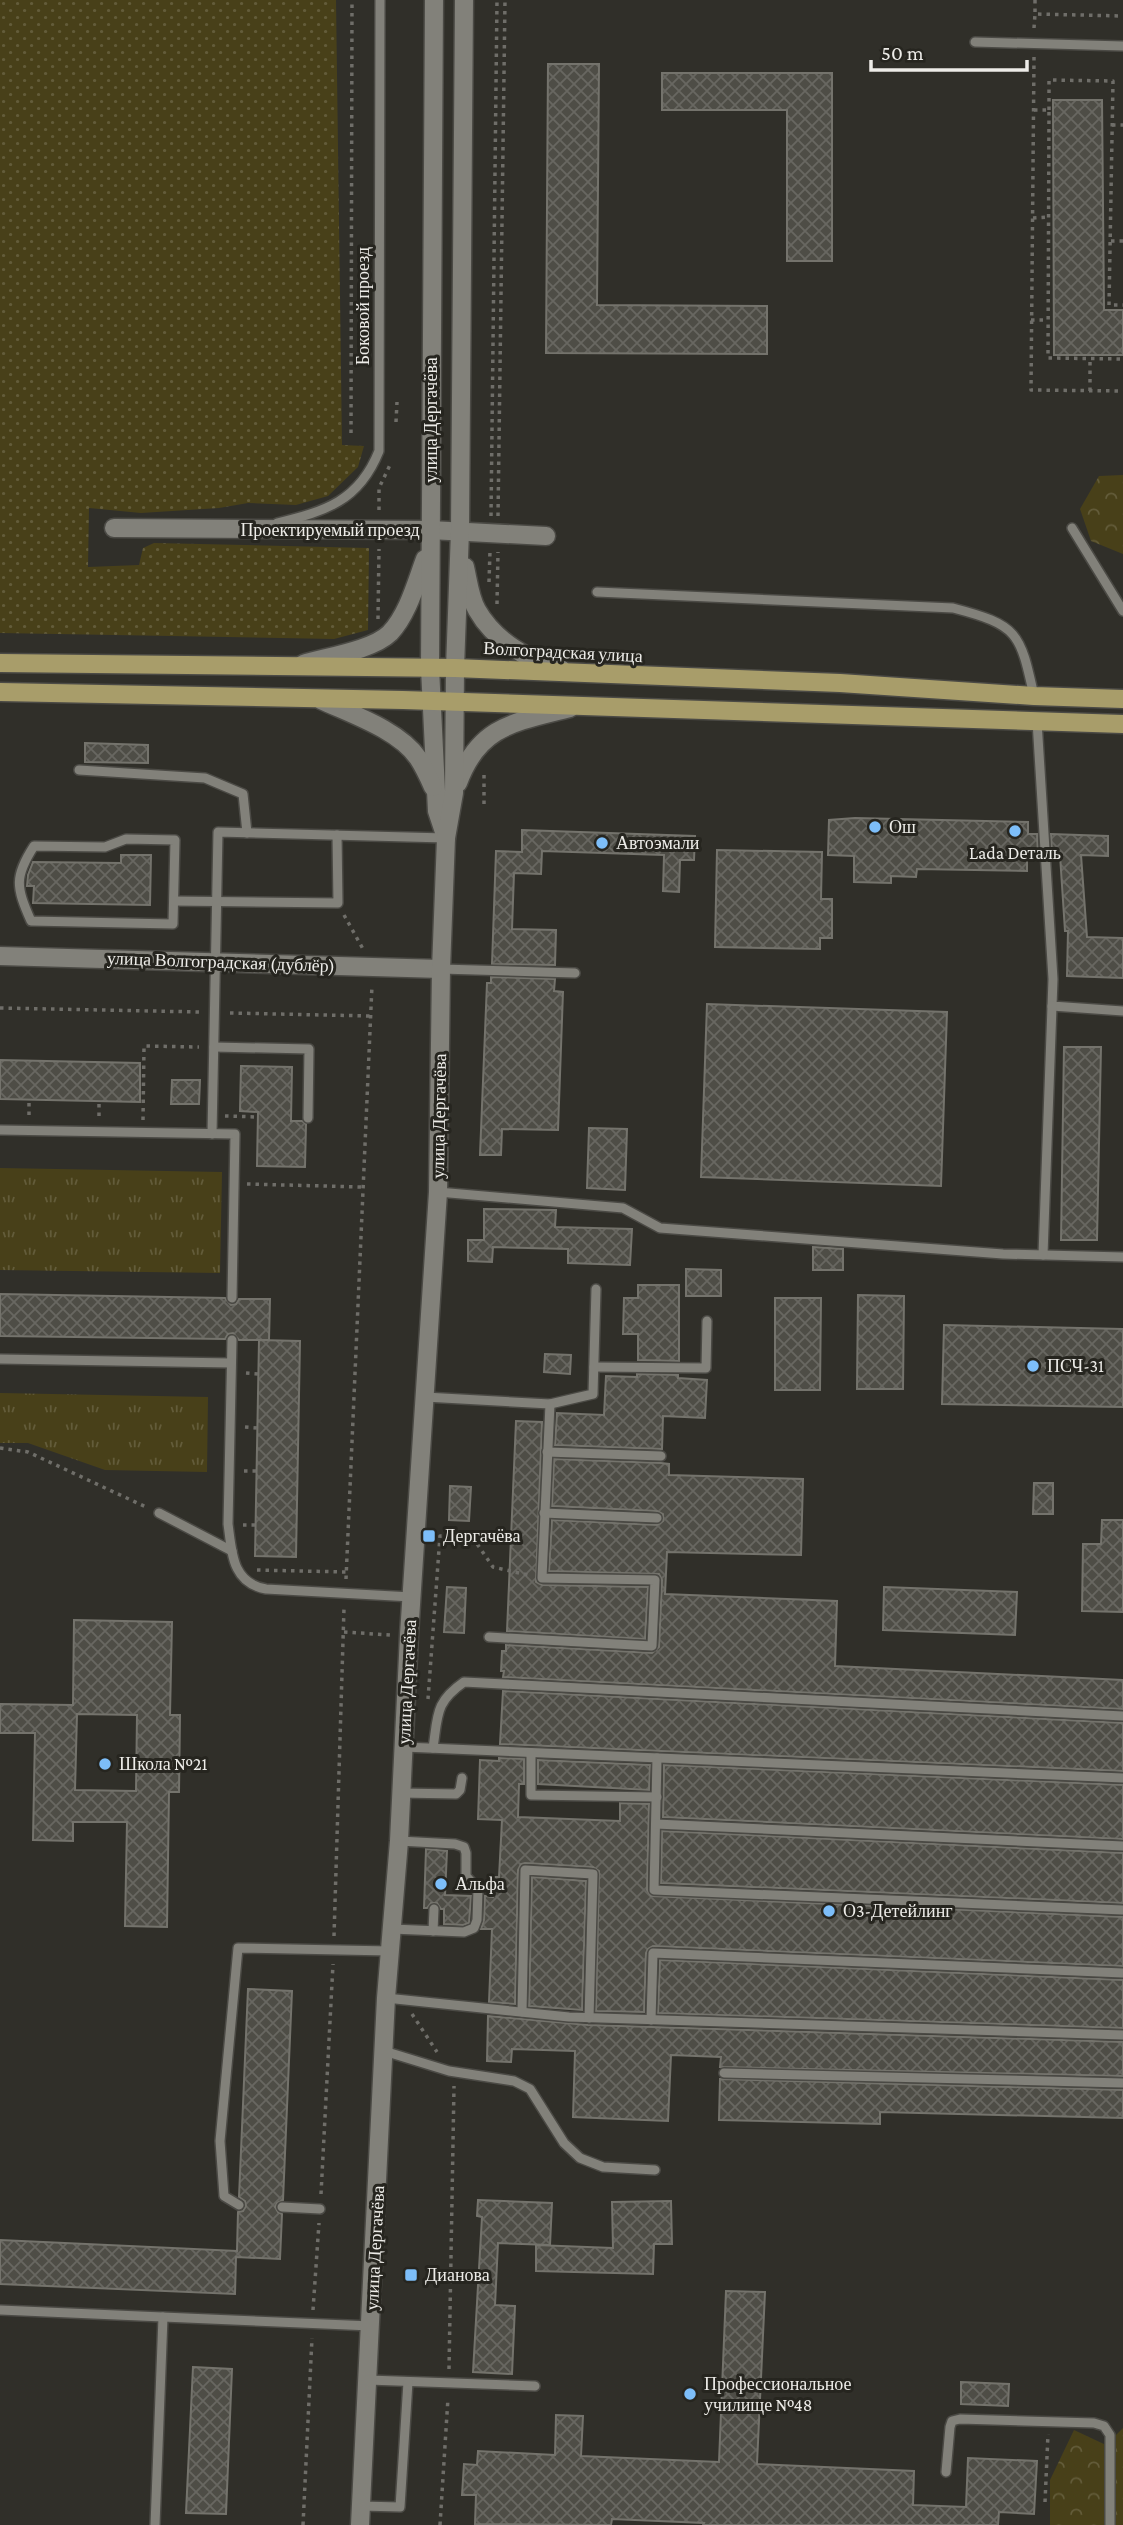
<svg xmlns="http://www.w3.org/2000/svg" width="1123" height="2525" viewBox="0 0 1123 2525" font-family="'Crimson Pro',serif">
  <style>
    .grass { fill: url(#grass-dots) }
    .forest { fill: url(#forest-crowns) }
    .park { fill: url(#park-tufts) }
    .building { fill: url(#building-cross-hatch); stroke: #74736c; stroke-width: 2; fill-rule: evenodd }
    .lines { fill: none; stroke-linecap: round; stroke-linejoin: round }
    .service-casing { stroke: #4b4a45; stroke-width: 12 }
    .minor-casing { stroke: #4b4a45; stroke-width: 21 }
    .tertiary-casing { stroke: #4b4a45; stroke-width: 21 }
    .primary-casing { stroke: #4b4a45; stroke-width: 21 }
    .path { stroke: #6f6e69; stroke-width: 3.5; stroke-dasharray: 3.5 5; stroke-linecap: butt }
    .service { stroke: #82817a; stroke-width: 9 }
    .minor { stroke: #82817a; stroke-width: 18 }
    .tertiary { stroke: #82817a; stroke-width: 18 }
    .primary { stroke: #a89d6a; stroke-width: 18 }
    .poi-dot { fill: #7dbef9; stroke: #26251f; stroke-width: 2.5 }
    .labels { text-anchor: middle; dominant-baseline: central; stroke-width: 6; stroke-linejoin: round; paint-order: stroke }
    .street-label { font-size: 18px; fill: #edece8; stroke: #26251f }
    .poi-label { font-size: 18px; fill: #edece8; stroke: #26251f; text-anchor: start }
  </style>
  <defs>
    <pattern id="grass-dots" width="8" height="8" patternUnits="userSpaceOnUse" patternTransform="scale(1.75)"><rect width="8" height="8" fill="#484019"/><path d="M2 2h.1M6 6h.1" fill="none" stroke="#635c3a" stroke-width="1.8" stroke-linecap="round"/></pattern>
    <pattern id="forest-crowns" width="20" height="18" patternUnits="userSpaceOnUse" patternTransform="scale(1.75)"><rect width="20" height="18" fill="#484019"/><path d="M2 6a3 3 0 1 1 6 0M12 15a3 3 0 1 1 6 0" fill="none" stroke="#635c3a"/></pattern>
    <pattern id="park-tufts" width="24" height="20" patternUnits="userSpaceOnUse" patternTransform="scale(1.75)"><rect width="24" height="20" fill="#484019"/><path d="M3 7l-1-3M5 7V3M7 7l1-3M15 17l-1-3M17 17v-4M19 17l1-3" fill="none" stroke="#635c3a"/></pattern>
    <pattern id="building-cross-hatch" width="8" height="8" patternUnits="userSpaceOnUse" patternTransform="scale(1.75)"><rect width="8" height="8" fill="#4e4d46"/><path d="M0 0l8 8M0 8l8-8" fill="none" stroke="#686761"/></pattern>
  </defs>
  <rect width="100%" height="100%" fill="#302f29"/>
  <!-- grass -->
  <path class="grass" d="M0,0H336L342,445L364,446L358,467L328,496L296,505L248,503L219,508L141,513L89,508L88,567L139,565L143,548L154,543L369,548L368,630L334,639L0,633Z"/>
  <!-- forest -->
  <g class="forest">
    <path d="M1123,475V554L1091,541L1080,509L1099,476Z"/>
    <path d="M1123,2428V2525H1050V2480L1074,2430L1106,2445Z"/>
  </g>
  <!-- park -->
  <g class="park">
    <path d="M0,1168L222,1172L220,1273L0,1270Z"/>
    <path d="M0,1393L208,1397L207,1472L105,1470L28,1443H0Z"/>
  </g>
  <!-- building -->
  <g class="building">
    <path d="M548,64H599L597,305L767,306V354L546,353Z"/>
    <path d="M662,73H832V261H787V110H662Z"/>
    <path d="M1053,100H1102L1104,310H1123V355H1054Z"/>
    <path d="M85,743L148,745V763L85,762Z"/>
    <path d="M855,818L1028,822V834H1037L1038,855L1027,854V871L917,869L916,877L891,876V883L854,882V856L828,855L829,820Z"/>
    <path d="M522,830L695,836L694,860H680L679,892L663,891L664,855L542,851L541,874L514,873L512,929L556,930L555,965L492,964L496,851L522,852Z"/>
    <path d="M1051,834L1108,836V856L1081,855L1087,937L1123,938V978L1067,976L1068,931H1065L1060,855H1052Z"/>
    <path d="M717,850L822,852L821,899H832V938H820V949L715,947Z"/>
    <path d="M121,855H151L150,905L33,903L34,886H27L28,875L33,862L121,863Z"/>
    <path d="M491,977L555,979L554,991L563,992L558,1130L502,1129L501,1155H480L487,983H491Z"/>
    <path d="M707,1004L947,1012L941,1186L701,1177Z"/>
    <path d="M1064,1047H1101L1097,1240H1061Z"/>
    <path d="M0,1060L140,1063V1102L0,1099Z"/>
    <path d="M241,1066L292,1067L291,1121H302L306,1124L305,1167L257,1166L258,1112L240,1111Z"/>
    <path d="M172,1080H200L199,1104H171Z"/>
    <path d="M589,1128L627,1129L625,1190L587,1188Z"/>
    <path d="M484,1209L556,1210L555,1227L632,1229L630,1265L568,1263V1249L493,1247L492,1262L468,1261V1240H484Z"/>
    <path d="M813,1247L843,1249V1270H813Z"/>
    <path d="M686,1269L721,1270V1296H686Z"/>
    <path d="M638,1285H679V1361L638,1360V1334H623L624,1298H638Z"/>
    <path d="M0,1294L225,1298L231,1305L236,1304L239,1299H270L269,1340H239L233,1333L228,1334L225,1339L0,1336Z"/>
    <path d="M858,1295L904,1296L903,1389H857Z"/>
    <path d="M775,1298H821L820,1390H775Z"/>
    <path d="M944,1325L1123,1329V1407L942,1404Z"/>
    <path d="M259,1340L300,1341L296,1557L255,1556Z"/>
    <path d="M545,1354L571,1355L570,1374L544,1372Z"/>
    <path d="M637,1374L678,1375V1378L707,1380L705,1418L663,1416L662,1449L555,1445L557,1413L604,1415L606,1376L637,1377Z"/>
    <path d="M516,1421L542,1422L536,1582L542,1585L648,1587L645,1639L507,1631Z"/>
    <path d="M554,1459L661,1463L669,1464V1475L803,1479L801,1555L667,1552L665,1594L837,1601L835,1666L1123,1680V1709L503,1677L504,1671H501L502,1651H506V1645L652,1653L659,1647L662,1580L659,1574L549,1571L552,1520L657,1525L663,1521V1514L657,1511L552,1506Z"/>
    <path d="M1034,1483H1053V1514H1033Z"/>
    <path d="M450,1486L471,1487L469,1521L449,1520Z"/>
    <path d="M1102,1520H1123V1612L1082,1611L1083,1544H1101Z"/>
    <path d="M447,1587L466,1588L464,1633L444,1632Z"/>
    <path d="M884,1587L1017,1592L1015,1635L883,1630Z"/>
    <path d="M74,1620L172,1622L170,1715H180L179,1792H169L167,1927L125,1926L127,1822H73V1841L33,1840L35,1733H0V1704L73,1705ZM77,1714L137,1715L136,1791L75,1790Z"/>
    <path d="M503,1691L1123,1723V1771L500,1744Z"/>
    <path d="M499,1758L524,1759V1784H519L518,1817L620,1821V1803L649,1804L647,1890L651,1896L1123,1917V1966L653,1946L648,1949L646,1953L644,2012L596,2011L599,1871L593,1867L525,1863L521,1864L518,1870L515,2004L489,2002L492,1929H481L484,1920L485,1896L493,1897L494,1877H499L502,1820L478,1819L480,1760L499,1761Z"/>
    <path d="M538,1760L650,1765L649,1790L538,1784Z"/>
    <path d="M664,1765L1123,1785V1839L663,1817Z"/>
    <path d="M662,1831L1123,1853V1903L661,1883Z"/>
    <path d="M426,1849L447,1851L445,1895L471,1896L469,1923L463,1925L444,1924V1909H441L437,1903H431L427,1908H424Z"/>
    <path d="M532,1877L586,1881L582,2010L529,2006Z"/>
    <path d="M660,1960L1123,1980V2028L658,2013Z"/>
    <path d="M248,1989L292,1991L283,2200L277,2203L275,2207L278,2212L282,2214L280,2259L236,2257L235,2294L0,2284V2240L237,2251L238,2212L243,2211L246,2206L245,2201L239,2197Z"/>
    <path d="M488,2016L588,2025L1123,2042V2076L720,2067L721,2057L671,2055L668,2121L573,2117L575,2051L512,2049L511,2062L487,2061Z"/>
    <path d="M720,2079L1123,2090V2118L880,2112V2124L719,2120Z"/>
    <path d="M478,2200L552,2203L550,2245L498,2243L495,2305L515,2306L512,2374L473,2372L482,2217L477,2216Z"/>
    <path d="M671,2201L672,2244H654L653,2274L536,2271V2245L613,2248L612,2202Z"/>
    <path d="M726,2291L765,2292L757,2464L914,2471L913,2505L966,2507L968,2458L1037,2461L1034,2514L999,2512L998,2525H703L704,2523L612,2519L611,2525L475,2524L476,2495H462L464,2464L477,2465L478,2451L555,2455L556,2415L583,2416L581,2456L719,2462Z"/>
    <path d="M193,2367L232,2369L226,2514L186,2513Z"/>
    <path d="M961,2382L1009,2384L1008,2406L961,2404Z"/>
  </g>
  <g class="lines">
    <defs>
      <g id="service">
        <path d="M975,42L1123,46"/>
        <path d="M277,523C326,511 359,501 379,451L380,0"/>
        <path d="M1072,528L1123,611"/>
        <path d="M597,592L953,608C1018,625 1020,632 1034,696"/>
        <path d="M1037,721L1053,979L1052,1006L1123,1011"/>
        <path d="M79,770L205,778L243,794L247,833"/>
        <path d="M126,839L175,840L173,924L31,921C16,887 14,877 34,846L105,847Z"/>
        <path d="M174,901L338,903L337,835"/>
        <path d="M441,969L575,973"/>
        <path d="M214,1047L309,1049L308,1118"/>
        <path d="M0,1130L235,1134L232,1298"/>
        <path d="M212,1134L218,832L446,838"/>
        <path d="M438,1192L623,1208L660,1228L1003,1254L1123,1257"/>
        <path d="M1043,1255L1052,1006"/>
        <path d="M232,1340L228,1524C232,1553 232,1583 266,1589L412,1597"/>
        <path d="M0,1359L231,1363"/>
        <path d="M594,1367L706,1368L707,1321"/>
        <path d="M425,1397L550,1404L593,1394L596,1289"/>
        <path d="M547,1452L661,1456"/>
        <path d="M159,1513L232,1551"/>
        <path d="M544,1513L657,1518"/>
        <path d="M489,1637L652,1646L655,1580L542,1578L550,1404"/>
        <path d="M404,1747L1123,1778"/>
        <path d="M433,1748C438,1715 435,1702 464,1682L1123,1716"/>
        <path d="M531,1753V1795L657,1797"/>
        <path d="M657,1758L654,1890L1123,1910"/>
        <path d="M401,1793L456,1794L460,1790L462,1778"/>
        <path d="M656,1824L1123,1846"/>
        <path d="M392,1929L464,1932L474,1928L477,1920L478,1889L466,1876V1853L464,1847L455,1844L399,1841"/>
        <path d="M433,1931L434,1909"/>
        <path d="M386,1998L569,2017L1123,2035"/>
        <path d="M522,2012L525,1870L593,1874L589,2018"/>
        <path d="M651,2020L653,1953L1123,1973"/>
        <path d="M384,2051L449,2071L514,2081L530,2089L564,2143L580,2158L603,2167L655,2170"/>
        <path d="M724,2073L1123,2083"/>
        <path d="M239,2205L224,2196L220,2141L238,1948L390,1951"/>
        <path d="M282,2207L320,2209"/>
        <path d="M0,2310L371,2326"/>
        <path d="M368,2380L535,2386"/>
        <path d="M946,2472L950,2427L952,2421L960,2419L1094,2423L1104,2426L1110,2435V2525"/>
        <path d="M361,2506L400,2507L408,2382"/>
        <path d="M155,2525L163,2317"/>
      </g>
      <g id="minor">
        <path d="M114,528L430,530L546,536"/>
        <path d="M465,567C468,580 470,598 477,610C494,640 528,661 561,669"/>
        <path d="M303,664C326,657 373,650 390,633C408,614 416,583 425,559"/>
        <path d="M430,668L434,0"/>
        <path d="M455,668L460,531L464,0"/>
        <path d="M0,956L441,969"/>
      </g>
      <g id="tertiary">
        <path d="M430,668L437,811L446,838"/>
        <path d="M321,700C351,714 399,730 418,758C424,767 429,778 433,787"/>
        <path d="M458,783C479,725 516,722 570,708"/>
        <path d="M360,2525L386,1998L399,1841L409,1635L438,1192L441,969L446,838L454,793L455,668"/>
      </g>
      <g id="primary">
        <path d="M0,663L455,668L840,683L1034,696L1123,699"/>
        <path d="M0,692L403,700L1123,724"/>
      </g>
    </defs>
    <!-- service casing -->
    <use href="#service" class="service-casing"/>
    <!-- minor casing -->
    <use href="#minor" class="minor-casing"/>
    <!-- tertiary casing -->
    <use href="#tertiary" class="tertiary-casing"/>
    <!-- primary casing -->
    <use href="#primary" class="primary-casing"/>
    <!-- path -->
    <g class="path">
      <path d="M1035,0V14L1123,16"/>
      <path d="M1034,28L1035,14"/>
      <path d="M1034,57L1031,390L1123,391"/>
      <path d="M1034,110H1049L1048,358L1123,359"/>
      <path d="M1049,110V80L1113,81L1109,305H1123"/>
      <path d="M1112,125H1123"/>
      <path d="M1033,218L1049,217"/>
      <path d="M1111,241H1123"/>
      <path d="M1031,320H1048"/>
      <path d="M1090,391V359"/>
      <path d="M396,422L397,402"/>
      <path d="M351,433L352,0"/>
      <path d="M379,510V488L390,465"/>
      <path d="M491,516L497,0"/>
      <path d="M498,516L505,0"/>
      <path d="M489,582L490,551"/>
      <path d="M497,604L498,552"/>
      <path d="M378,619L379,549"/>
      <path d="M484,775V806"/>
      <path d="M344,915L363,949"/>
      <path d="M0,1008L201,1012"/>
      <path d="M230,1013L370,1016"/>
      <path d="M29,1115V1100"/>
      <path d="M99,1116V1101"/>
      <path d="M225,1116L258,1117"/>
      <path d="M143,1120L144,1046L199,1047"/>
      <path d="M247,1184L362,1187"/>
      <path d="M246,1373L258,1374"/>
      <path d="M245,1427L257,1428"/>
      <path d="M0,1448L28,1452L146,1507"/>
      <path d="M244,1471H256"/>
      <path d="M243,1525H255"/>
      <path d="M257,1570L346,1572"/>
      <path d="M346,1579L372,985"/>
      <path d="M344,1632L390,1635"/>
      <path d="M428,1699L440,1536L473,1538L493,1567L528,1575"/>
      <path d="M334,1936L344,1608"/>
      <path d="M412,2014L437,2052"/>
      <path d="M321,2194L333,1964"/>
      <path d="M313,2310L319,2223"/>
      <path d="M449,2369L454,2086"/>
      <path d="M1045,2502L1048,2434"/>
      <path d="M303,2525L312,2338"/>
      <path d="M440,2525L448,2398"/>
    </g>
    <!-- service -->
    <use href="#service" class="service"/>
    <!-- minor -->
    <use href="#minor" class="minor"/>
    <!-- tertiary -->
    <use href="#tertiary" class="tertiary"/>
    <!-- primary -->
    <use href="#primary" class="primary"/>
  </g>
  <!-- markers -->
  <g class="poi-dot">
    <circle cx="875" cy="827" r="7"/>
    <circle cx="1015" cy="831" r="7"/>
    <circle cx="602" cy="843" r="7"/>
    <circle cx="1033" cy="1366" r="7"/>
    <rect x="422" y="1529" width="14" height="14" rx="3.5"/>
    <circle cx="105" cy="1764" r="7"/>
    <circle cx="441" cy="1884" r="7"/>
    <circle cx="829" cy="1911" r="7"/>
    <rect x="404" y="2268" width="14" height="14" rx="3.5"/>
    <circle cx="690" cy="2394" r="7"/>
  </g>
  <g class="labels">
    <!-- street labels -->
    <g class="street-label">
      <text transform="translate(363 306) rotate(-90)">Боковой проезд</text>
      <text transform="translate(431 420) rotate(-90)">улица Дергачёва</text>
      <text x="330" y="530">Проектируемый проезд</text>
      <text transform="translate(563 652) rotate(3)">Волгоградская улица</text>
      <text transform="translate(221 962) rotate(2)">улица Волгоградская (дублёр)</text>
      <text transform="translate(439 1116) rotate(-89)">улица Дергачёва</text>
      <text transform="translate(407 1682) rotate(-87)">улица Дергачёва</text>
      <text transform="translate(375 2248) rotate(-87)">улица Дергачёва</text>
    </g>
    <!-- poi labels -->
    <g class="poi-label">
      <text x="889" y="827">Ош</text>
      <text x="616" y="843">Автоэмали</text>
      <text x="1015" y="853" text-anchor="middle">Lada Dеталь</text>
      <text x="1047" y="1366">ПСЧ-31</text>
      <text x="443" y="1536">Дергачёва</text>
      <text x="119" y="1764">Школа №21</text>
      <text x="455" y="1884">Альфа</text>
      <text x="843" y="1911">О3-Детейлинг</text>
      <text x="425" y="2275">Дианова</text>
      <text x="704" y="2384">Профессиональное<tspan x="704" dy="21">училище №48</tspan></text>
    </g>
  </g>
  <!-- scale -->
  <path d="M871 60v10h156v-10" fill="none" stroke="#edece8" stroke-width="3.5"/>
  <text x="881" y="60" font-size="21" fill="#edece8" stroke="#26251f" stroke-width="5" paint-order="stroke">50 m</text>
</svg>
